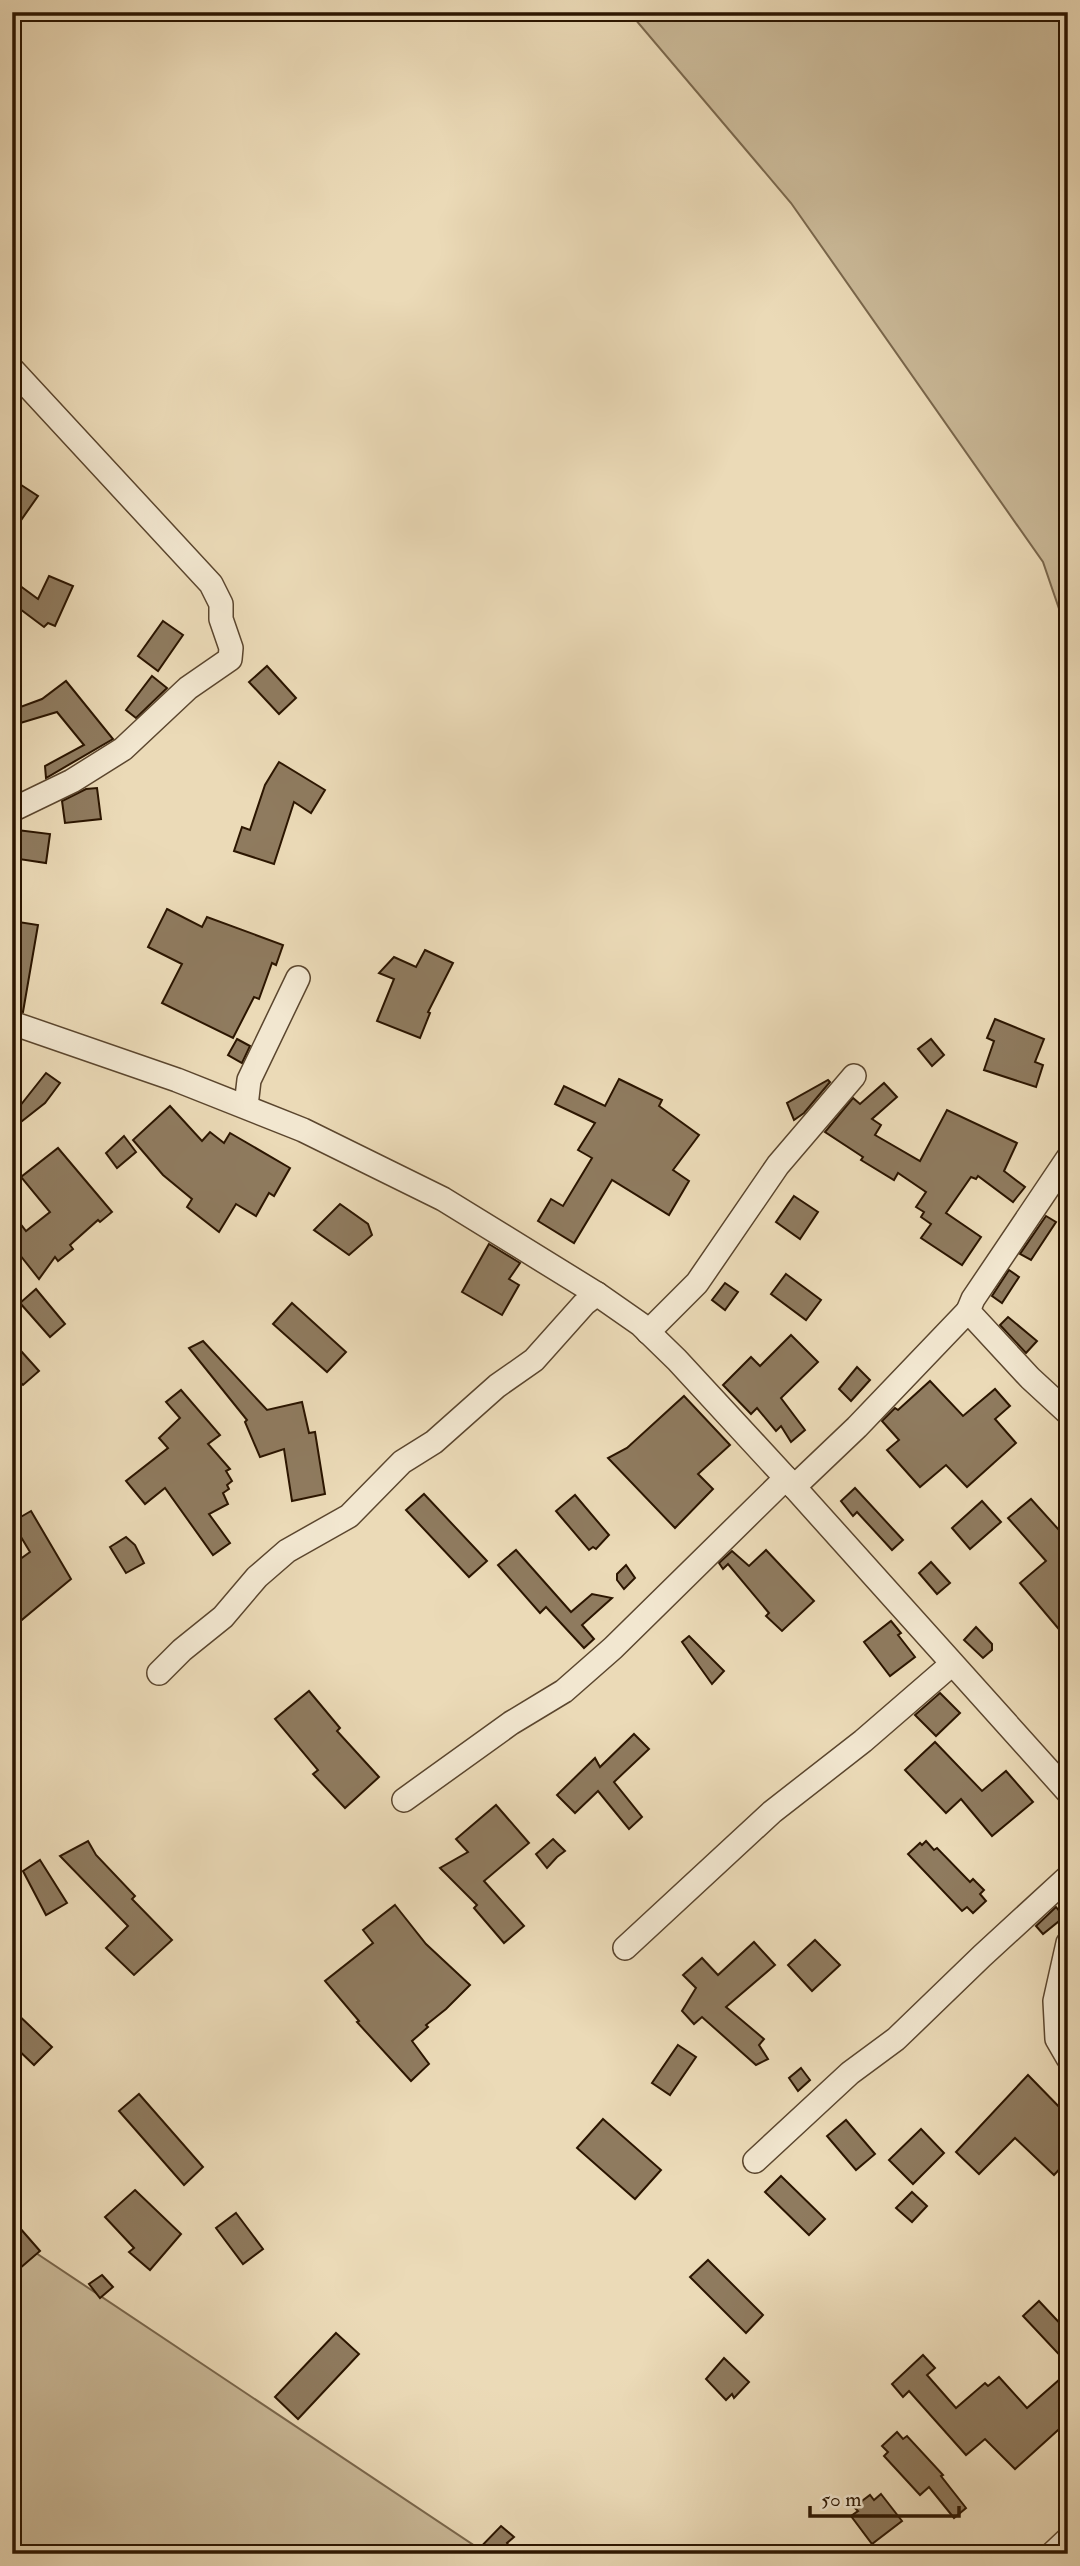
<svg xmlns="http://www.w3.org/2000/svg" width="1080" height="2566" viewBox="0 0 1080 2566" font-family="'IM FELL Double Pica',serif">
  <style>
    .green { fill: #cab998; stroke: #7a674c; stroke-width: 2 }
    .building { fill: #8f7b5f; stroke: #2b1500; stroke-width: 2 }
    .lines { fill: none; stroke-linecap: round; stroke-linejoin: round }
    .street-casing { stroke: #5b462e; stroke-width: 26 }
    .street { stroke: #f2e7d0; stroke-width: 23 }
  </style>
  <rect width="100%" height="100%" fill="#ebdab7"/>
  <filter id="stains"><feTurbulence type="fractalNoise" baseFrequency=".00286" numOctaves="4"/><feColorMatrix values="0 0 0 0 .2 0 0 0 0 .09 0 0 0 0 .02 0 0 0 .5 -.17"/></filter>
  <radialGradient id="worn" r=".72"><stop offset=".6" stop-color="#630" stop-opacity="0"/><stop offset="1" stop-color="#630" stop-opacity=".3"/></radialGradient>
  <!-- green -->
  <g class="green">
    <path d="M629,12H1068V635L1043,562L791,203Z"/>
    <path d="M12,2237L487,2554H12Z"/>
  </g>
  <!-- building -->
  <g class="building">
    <path d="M12,479L38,496L12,533Z"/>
    <path d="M49,576L73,586L55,626L48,623L44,627L12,603V580L38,599Z"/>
    <path d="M163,621L183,635L158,671L138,656Z"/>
    <path d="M267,666L296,698L279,714L249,682Z"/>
    <path d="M152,676L167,688L136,718L126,710Z"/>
    <path d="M66,681L113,739L46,778L45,766L84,745L57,712L17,724L12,710L42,699Z"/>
    <path d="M279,762L325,790L311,813L294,802L274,864L234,851L242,827L250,830L265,785Z"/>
    <path d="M97,788L101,819L65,823L62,801L86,789Z"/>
    <path d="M17,830L50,834L46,863L12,858V836H16Z"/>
    <path d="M167,909L202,927L207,917L283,945L276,965L272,963L259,999L254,997L233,1038L162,1003L182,964L148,947Z"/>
    <path d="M12,921L38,925L23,1012L12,1009Z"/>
    <path d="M425,950L453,963L428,1012L430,1013L420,1038L377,1021L394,979L379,973L394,957L416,967Z"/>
    <path d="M995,1019L1044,1039L1035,1062L1043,1065L1036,1087L984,1070L994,1041L987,1038Z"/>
    <path d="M237,1039L250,1046L242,1063L228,1055Z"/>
    <path d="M931,1039L944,1055L932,1066L918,1049Z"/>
    <path d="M46,1073L60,1083L45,1103L12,1129V1116Z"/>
    <path d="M619,1079L662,1100L659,1106L699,1135L673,1170L689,1181L669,1215L612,1180L574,1243L538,1221L551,1199L563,1206L592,1158L578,1150L595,1123L555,1104L564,1086L605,1106Z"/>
    <path d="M828,1080L830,1082L804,1113L794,1120L787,1103Z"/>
    <path d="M884,1083L897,1097L872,1119L881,1125L875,1135L920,1161L947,1110L1017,1143L1004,1171L1025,1187L1013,1202L978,1176L976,1179L971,1177L946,1213L981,1237L962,1265L921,1238L931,1224L921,1217L924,1212L916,1207L926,1192L898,1173L894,1180L861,1160L863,1157L825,1132L853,1098L860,1104Z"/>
    <path d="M170,1106L202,1141L210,1132L224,1143L230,1133L290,1168L274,1196L269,1193L256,1216L236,1204L219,1232L187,1207L192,1199L163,1175L133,1140Z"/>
    <path d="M124,1136L136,1152L117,1168L106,1153Z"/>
    <path d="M58,1148L112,1212L100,1222L98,1220L70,1245L73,1249L58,1261L55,1257L39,1279L12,1245V1213L26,1231L50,1212L21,1177Z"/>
    <path d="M794,1196L818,1212L800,1239L776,1222Z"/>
    <path d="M340,1204L368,1224L372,1235L349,1255L314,1230Z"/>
    <path d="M1046,1216L1056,1222L1031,1260L1020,1254Z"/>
    <path d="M489,1244L520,1263L509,1279L519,1285L502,1315L462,1292Z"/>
    <path d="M1009,1270L1019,1277L1002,1303L992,1296Z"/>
    <path d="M786,1274L821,1300L806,1320L771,1294Z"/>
    <path d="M725,1283L738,1292L725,1310L712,1300Z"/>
    <path d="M36,1289L65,1324L50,1337L20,1303Z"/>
    <path d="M292,1303L346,1352L327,1372L273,1324Z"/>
    <path d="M1008,1317L1037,1341L1026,1353L1000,1325Z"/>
    <path d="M791,1335L818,1362L781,1398L805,1430L791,1442L781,1426L776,1431L757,1408L751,1414L723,1385L751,1357L760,1366Z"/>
    <path d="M12,1341L39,1371L23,1385L12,1374Z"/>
    <path d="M203,1341L267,1410L302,1402L309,1433L315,1432L325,1494L292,1501L284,1449L260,1457L245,1422L247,1420L189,1348Z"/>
    <path d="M857,1367L870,1380L851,1401L839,1389Z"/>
    <path d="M930,1381L963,1416L995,1389L1010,1406L995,1419L1016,1443L967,1487L946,1465L920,1487L887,1450L899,1440L882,1421L895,1408L898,1410Z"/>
    <path d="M181,1390L220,1435L208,1444L230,1469L226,1471L232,1481L227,1485L229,1489L223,1493L228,1504L209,1514L230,1543L213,1555L165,1488L145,1504L126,1481L168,1448L159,1438L180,1418L166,1402Z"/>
    <path d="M684,1396L730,1445L698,1474L713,1489L675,1528L608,1458L627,1448Z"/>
    <path d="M855,1488L903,1540L892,1550L857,1512L853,1516L841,1501Z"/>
    <path d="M424,1494L487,1561L469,1577L406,1510Z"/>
    <path d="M575,1495L609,1535L596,1549L593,1547L589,1550L556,1511Z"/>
    <path d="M1031,1499L1068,1540V1640L1020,1583L1046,1561L1008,1518Z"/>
    <path d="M982,1501L1001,1522L970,1549L952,1528Z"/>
    <path d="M31,1511L71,1579L12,1628V1565L30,1552L12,1522Z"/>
    <path d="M126,1537L135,1545L144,1563L126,1573L110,1547Z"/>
    <path d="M516,1550L571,1612L592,1594L612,1598L582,1625L594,1639L584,1648L546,1607L540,1613L498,1565Z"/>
    <path d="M766,1550L814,1601L782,1631L766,1616L769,1613L728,1564L723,1569L719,1563L732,1551L749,1566Z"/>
    <path d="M931,1562L950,1583L937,1594L919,1573Z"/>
    <path d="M626,1565L635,1578L624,1589L617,1580V1574Z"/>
    <path d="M891,1621L901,1633L898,1635L915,1657L890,1676L864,1642Z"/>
    <path d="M976,1627L992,1644V1650L983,1658L964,1640Z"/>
    <path d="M689,1636L724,1671L712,1684L682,1642Z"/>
    <path d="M309,1691L340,1728L337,1731L379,1777L345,1808L313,1774L318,1770L275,1719Z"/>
    <path d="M940,1693L960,1713L936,1736L915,1715Z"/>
    <path d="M634,1734L649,1749L614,1782L642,1817L629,1829L598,1791L575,1813L557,1795L595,1758L600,1767Z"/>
    <path d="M935,1742L982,1791L1006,1771L1033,1802L992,1836L961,1799L946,1813L905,1770Z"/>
    <path d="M496,1805L529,1843L484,1881L524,1926L504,1943L474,1908L477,1905L440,1868L468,1852L456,1839Z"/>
    <path d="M553,1839L565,1851L557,1857L547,1868L536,1854Z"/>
    <path d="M88,1841L96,1855L135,1896L132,1899L172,1940L134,1975L106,1948L128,1926L60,1856Z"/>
    <path d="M926,1841L934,1850L937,1848L970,1882L973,1879L984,1890L980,1894L986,1901L973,1913L967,1907L962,1911L908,1854L920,1843L922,1845Z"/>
    <path d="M40,1860L67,1903L46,1915L23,1871Z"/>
    <path d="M395,1905L426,1944L470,1985L446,2009L426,2025L428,2027L412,2041L429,2064L411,2081L357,2022L359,2021L325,1981L373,1943L363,1930Z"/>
    <path d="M1056,1907L1064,1917L1043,1934L1036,1926Z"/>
    <path d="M815,1940L840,1965L812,1991L788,1965Z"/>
    <path d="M754,1942L775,1965L726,2007L764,2039L759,2045L768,2059L756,2065L702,2017L694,2024L682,2011L696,1988L683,1975L702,1958L718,1975Z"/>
    <path d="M12,2009L52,2047L34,2065L12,2044Z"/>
    <path d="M678,2045L696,2057L670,2095L652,2083Z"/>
    <path d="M801,2068L810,2080L798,2091L789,2078Z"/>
    <path d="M1028,2075L1068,2116V2160L1054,2175L1015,2138L979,2174L956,2152Z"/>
    <path d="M139,2094L203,2167L184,2185L119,2111Z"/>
    <path d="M603,2119L661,2170L635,2199L577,2148Z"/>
    <path d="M846,2120L875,2154L856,2170L827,2136Z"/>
    <path d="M921,2129L944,2153L913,2184L889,2160Z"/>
    <path d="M781,2176L825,2219L809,2235L765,2192Z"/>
    <path d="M135,2190L181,2234L150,2270L129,2252L134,2248L105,2217Z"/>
    <path d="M912,2192L927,2206L912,2222L896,2208Z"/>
    <path d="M236,2213L263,2249L243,2264L216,2228Z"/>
    <path d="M12,2219L40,2251L12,2275Z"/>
    <path d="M708,2260L763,2315L746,2333L690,2277Z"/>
    <path d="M102,2275L113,2287L100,2298L89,2284Z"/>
    <path d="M1039,2301L1068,2332V2364L1023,2316Z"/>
    <path d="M336,2333L359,2354L298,2419L275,2397Z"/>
    <path d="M923,2355L935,2368L927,2375L956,2408L985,2383L988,2386L999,2377L1027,2408L1068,2372V2421L1015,2469L985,2439L966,2455L909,2391L903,2397L892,2384Z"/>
    <path d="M724,2358L749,2382L734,2398L732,2394L726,2400L706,2379Z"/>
    <path d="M897,2432L903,2439L907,2436L943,2475L941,2476L966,2508L954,2518L929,2487L920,2495L884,2456L888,2452L882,2446Z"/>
    <path d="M881,2494L902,2521L872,2544L851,2516L858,2511L854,2507L870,2495L874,2500Z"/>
    <path d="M501,2526L514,2537L507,2543L515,2554H474Z"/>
  </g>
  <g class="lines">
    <defs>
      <g id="street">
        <path d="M12,369L211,584L221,604V619L231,648L230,659L188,688L123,749L72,781L12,810"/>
        <path d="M12,1023L177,1080L303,1130L443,1199L597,1294L640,1324L677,1360L786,1478L1068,1792"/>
        <path d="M246,1106L249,1080L298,978"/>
        <path d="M968,1311L973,1299L1068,1158"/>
        <path d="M648,1332L697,1283L778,1165L854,1076"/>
        <path d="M794,1487L857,1427L968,1311L1030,1378L1068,1413"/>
        <path d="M159,1673L182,1650L223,1617L257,1577L287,1551L349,1516L402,1462L434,1442L497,1386L534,1360L584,1304L597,1294"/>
        <path d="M404,1800L511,1723L564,1691L613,1648L786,1478"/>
        <path d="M1068,1943L1055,2001L1057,2039L1068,2058"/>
        <path d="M625,1948L772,1812L863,1741L952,1664"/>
        <path d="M755,2161L850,2073L896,2039L982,1956L1068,1877"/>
        <path d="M1052,2554L1068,2539"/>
      </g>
    </defs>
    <!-- street casing -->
    <use href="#street" class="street-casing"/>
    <!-- street -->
    <use href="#street" class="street"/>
  </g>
  <!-- margin -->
  <rect width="1080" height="2566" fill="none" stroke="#ebdab7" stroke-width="42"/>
  <rect x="14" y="14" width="1052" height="2538" fill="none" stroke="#2b1500" stroke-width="3.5"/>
  <rect x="21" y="21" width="1038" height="2524" fill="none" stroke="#2b1500" stroke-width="2"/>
  <!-- scale -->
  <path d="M810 2506v10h149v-10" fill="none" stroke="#2b1500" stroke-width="3.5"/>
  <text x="821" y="2506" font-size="21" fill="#2b1500" stroke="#f2e7d0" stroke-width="5" paint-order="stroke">50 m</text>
  <rect width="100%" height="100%" filter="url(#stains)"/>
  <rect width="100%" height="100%" fill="url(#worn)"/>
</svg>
